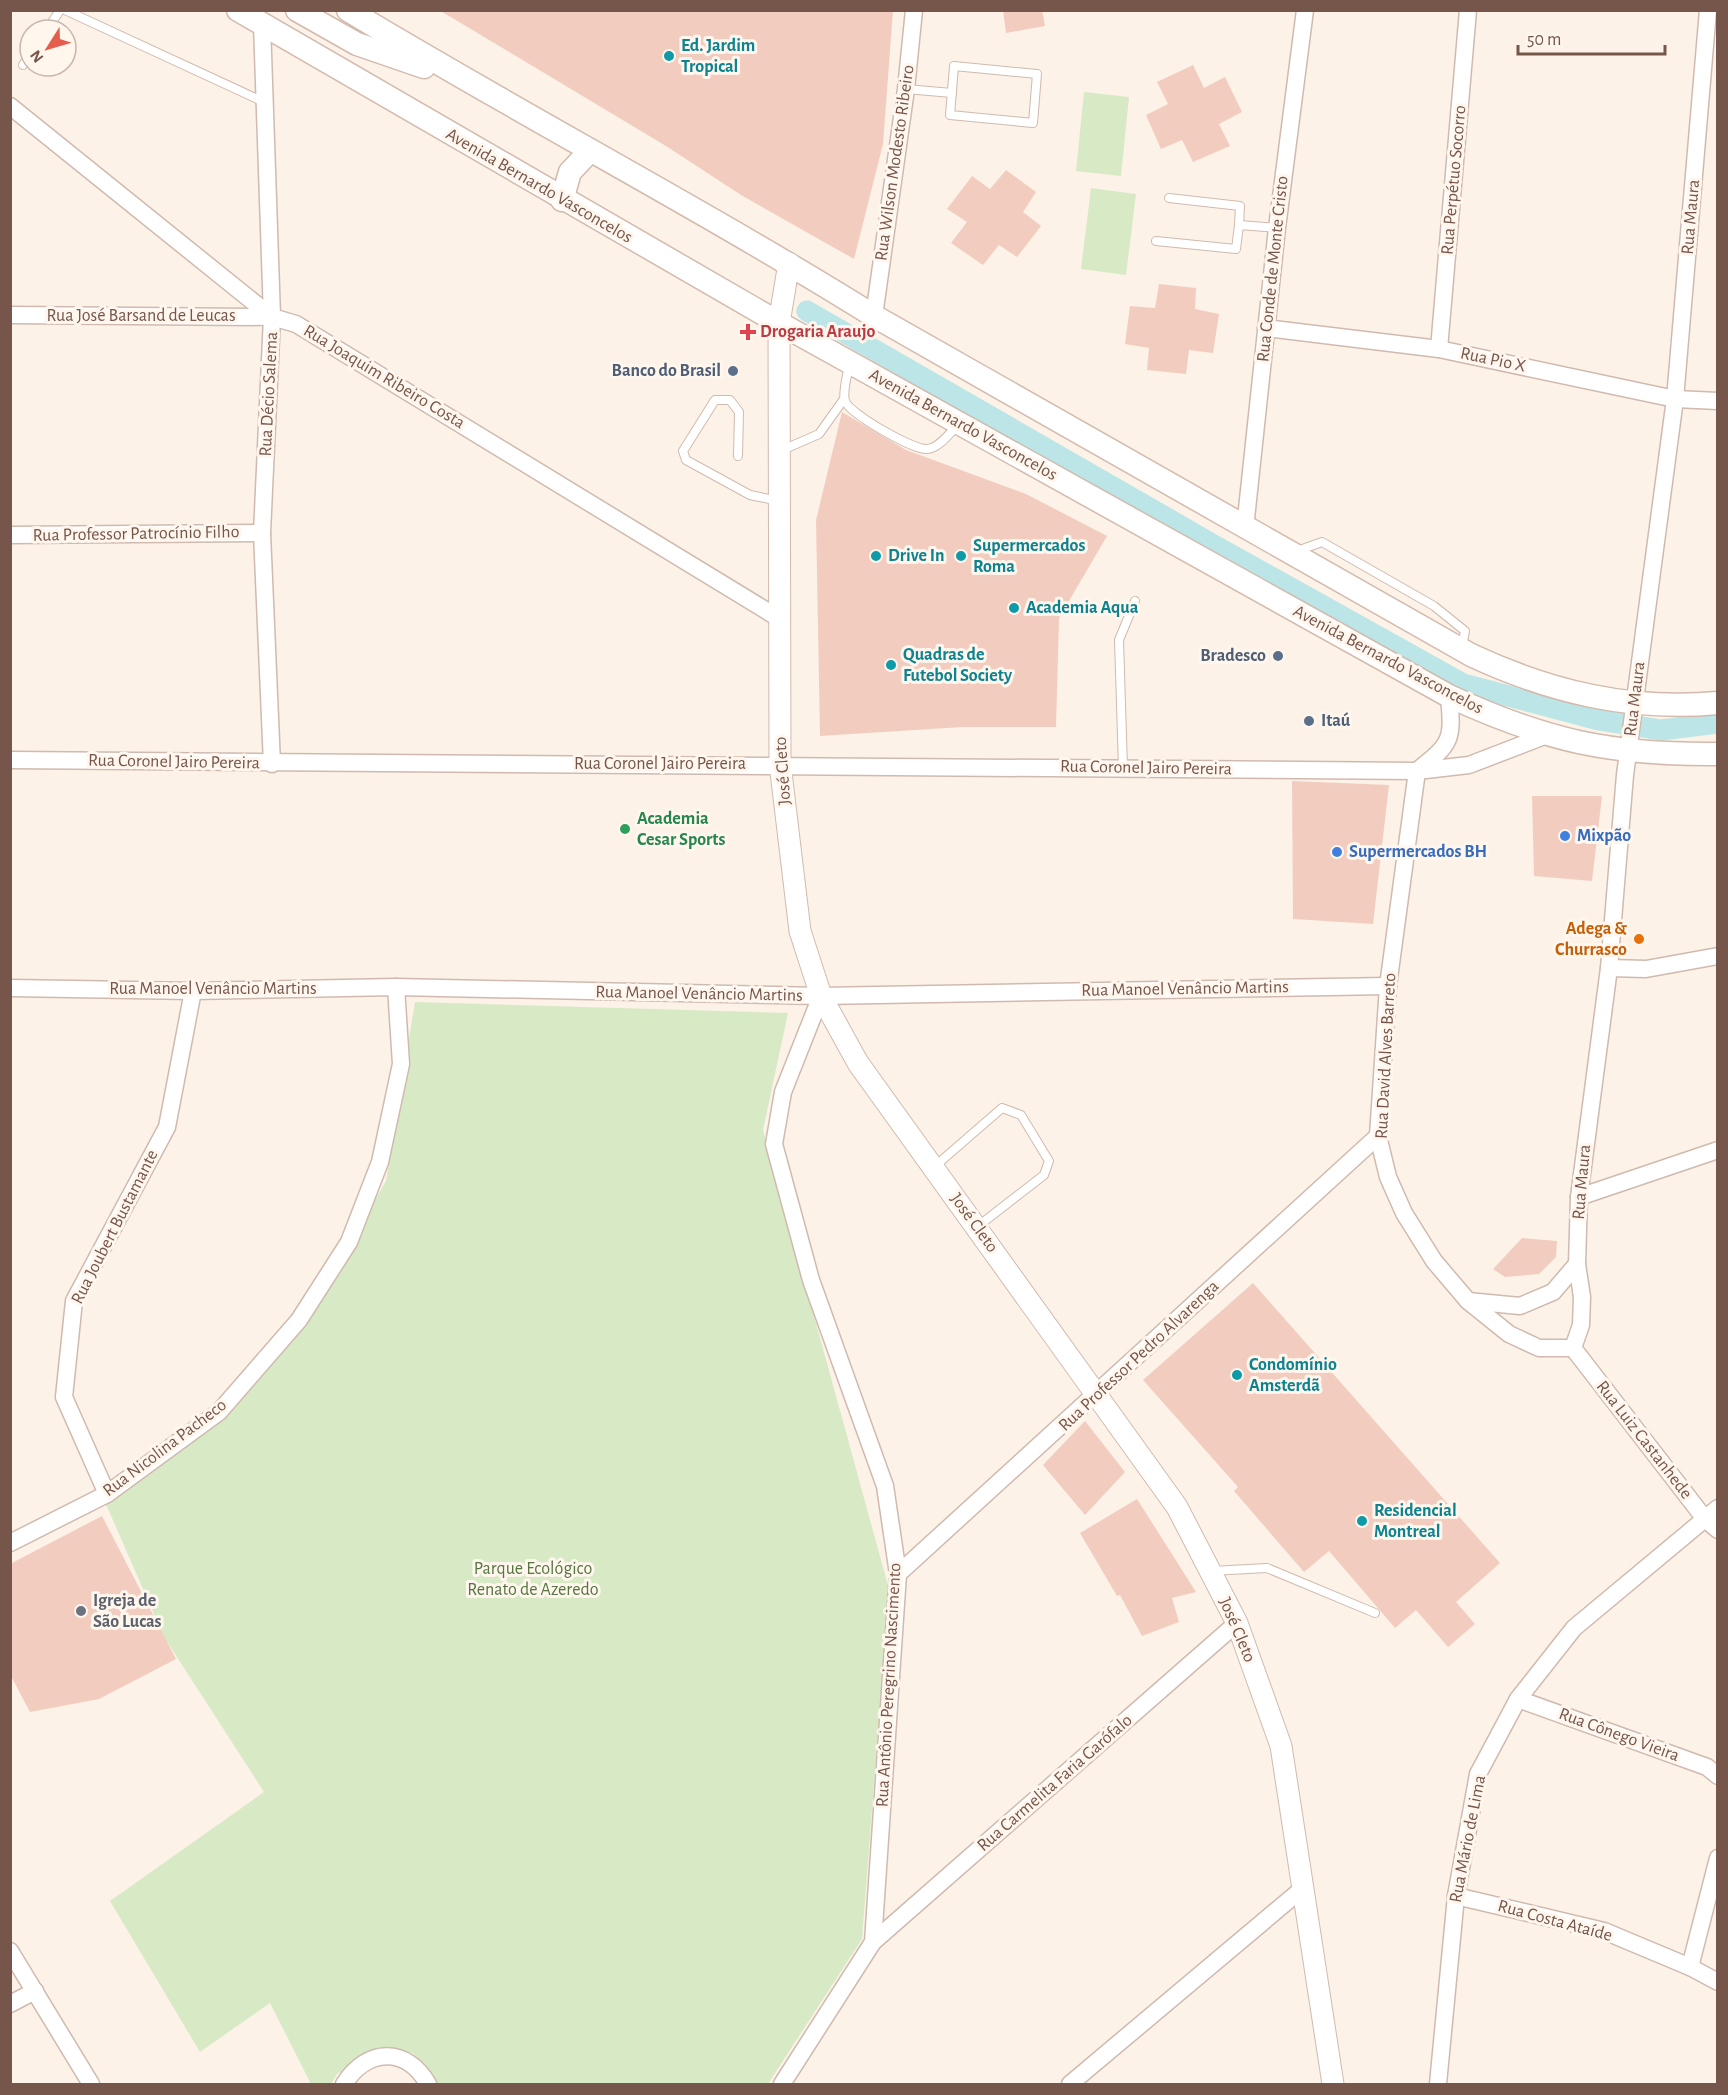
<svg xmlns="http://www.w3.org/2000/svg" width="1728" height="2095" viewBox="0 0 1728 2095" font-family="'Alegreya Sans',sans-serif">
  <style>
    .green { fill: #d8eac5 }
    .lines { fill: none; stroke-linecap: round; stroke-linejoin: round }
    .canal { stroke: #bbe5e6; stroke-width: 21 }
    .building { fill: #f2cdbf }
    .service-casing { stroke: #d0baaf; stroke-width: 10 }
    .minor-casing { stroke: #d0baaf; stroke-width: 19 }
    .tertiary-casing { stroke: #d0baaf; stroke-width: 23 }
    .secondary-casing { stroke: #d3baad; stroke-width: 25 }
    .service { stroke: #fff; stroke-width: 8 }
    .minor { stroke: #fff; stroke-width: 16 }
    .tertiary { stroke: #fff; stroke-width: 21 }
    .secondary { stroke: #fff; stroke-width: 22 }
    .culture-dot { fill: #0f9aa8; stroke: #fff6ee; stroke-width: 2 }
    .health-dot { fill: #e0444e; stroke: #fff6ee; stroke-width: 2 }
    .service-dot { fill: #5c6f8a; stroke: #fff6ee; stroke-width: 2 }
    .leisure-dot { fill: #2e9e5b; stroke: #fff6ee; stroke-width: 2 }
    .shop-dot { fill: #3f7fe0; stroke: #fff6ee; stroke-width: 2 }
    .food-dot { fill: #e8710a; stroke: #fff6ee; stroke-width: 2 }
    .worship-dot { fill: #6b7280; stroke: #fff6ee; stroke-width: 2 }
    .labels { text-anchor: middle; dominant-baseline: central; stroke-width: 6; stroke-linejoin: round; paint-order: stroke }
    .culture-label { font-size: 18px; font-weight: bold; fill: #0d838f; stroke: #fff6ee; text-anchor: start }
    .street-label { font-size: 18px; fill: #76564b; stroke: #fff6ee }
    .health-label { font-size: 18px; font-weight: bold; fill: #be3a42; stroke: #fff6ee; text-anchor: start }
    .service-label { font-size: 18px; font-weight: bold; fill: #4e5e75; stroke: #fff6ee; text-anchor: end }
    .leisure-label { font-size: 18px; font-weight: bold; fill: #27864d; stroke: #fff6ee; text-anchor: start }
    .shop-label { font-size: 18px; font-weight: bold; fill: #366cbe; stroke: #fff6ee; text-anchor: start }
    .food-label { font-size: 18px; font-weight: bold; fill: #c56008; stroke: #fff6ee; text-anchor: end }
    .park-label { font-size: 18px; fill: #567641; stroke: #fff6ee }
    .worship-label { font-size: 18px; font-weight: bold; fill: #5b616d; stroke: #fff6ee; text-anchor: start }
  </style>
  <rect width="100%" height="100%" fill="#fcf2e7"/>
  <!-- green -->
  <g class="green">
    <path d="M1084,92L1129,97L1121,176L1076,171Z"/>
    <path d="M1091,188L1136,194L1126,275L1081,269Z"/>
    <path d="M415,1002L788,1013L763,1130L889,1589L862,1939L768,2084H437L413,2053L377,2051L337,2074L331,2084H311L270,2003L200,2052L110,1901L264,1792L164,1637L105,1502L223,1417L305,1320L386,1181Z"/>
  </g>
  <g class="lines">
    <!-- canal -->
    <path class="canal" d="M807,311L1212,544L1463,684L1599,720L1661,730L1718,723"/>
  </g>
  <!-- building -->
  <g class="building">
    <path d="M439,10H893L883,144L854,259L741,195L666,146Z"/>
    <path d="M1003,10H1042L1045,26L1006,33Z"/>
    <path d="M1193,65L1204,88L1225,77L1242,112L1219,124L1230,146L1193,162L1182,140L1161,149L1146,115L1168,104L1157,82Z"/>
    <path d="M1006,170L1036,192L1023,212L1041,226L1017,257L999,245L983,265L951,243L967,222L947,209L972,176L990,189Z"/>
    <path d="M1159,284L1196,288L1195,309L1219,314L1213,353L1189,350L1186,374L1147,370L1149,348L1125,344L1130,306L1155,308Z"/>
    <path d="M842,412L906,450L1026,494L1107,536L1059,618L1056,727H963L820,736L816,520Z"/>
    <path d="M1292,781L1389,785L1373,924L1293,919Z"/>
    <path d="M1532,796H1602L1592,881L1534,876Z"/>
    <path d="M1522,1238L1557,1241L1556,1257L1539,1274L1505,1277L1493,1269Z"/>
    <path d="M1253,1283L1500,1563L1456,1602L1475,1624L1448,1647L1416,1610L1395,1628L1329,1551L1304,1572L1234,1491L1238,1487L1143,1380Z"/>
    <path d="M1085,1421L1125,1472L1085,1515L1043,1465Z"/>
    <path d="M1137,1499L1196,1592L1172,1598L1179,1622L1142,1636L1120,1595L1117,1596L1080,1533Z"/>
    <path d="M102,1516L176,1659L99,1699L30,1712L10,1674V1564Z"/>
  </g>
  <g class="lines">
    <defs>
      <g id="service">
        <path d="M65,10L264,102"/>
        <path d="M47,30L60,10"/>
        <path d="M23,65L30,54"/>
        <path d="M954,66L1037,74L1033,123L950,115Z"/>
        <path d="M906,89L952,93"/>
        <path d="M1169,198L1240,206L1239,225"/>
        <path d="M1156,241L1236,249L1239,225L1277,228"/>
        <path d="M849,364C848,374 842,392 845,401C850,414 913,450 927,449C939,449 951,431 959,424"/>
        <path d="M780,451L819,434L844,399"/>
        <path d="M738,456L739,412L730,400H715L683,451L686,460L750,495L779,501"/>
        <path d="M1294,552L1322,542L1434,606L1465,631L1462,647"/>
        <path d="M1123,768L1119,640L1135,601"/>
        <path d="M934,1167L1002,1108L1021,1115L1049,1161L1044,1175L977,1227"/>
        <path d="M1211,1571L1267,1568L1375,1613"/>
      </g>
      <g id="minor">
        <path d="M262,24L272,317L262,533L272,764"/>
        <path d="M10,106L272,317L296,324L780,619"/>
        <path d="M10,315L272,317"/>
        <path d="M874,316L906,89L914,10"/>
        <path d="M1266,328L1439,349L1675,399L1718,401"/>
        <path d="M1439,349L1468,10"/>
        <path d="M1245,528L1277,228L1305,10"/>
        <path d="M10,535L262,533"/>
        <path d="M10,760L1417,771L1469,765L1547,735"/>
        <path d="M1418,770C1452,743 1453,740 1449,696"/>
        <path d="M1417,771L1388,986L1378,1136L1388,1177L1404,1213L1434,1261L1468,1301L1509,1334L1539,1348H1573"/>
        <path d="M1609,968L1646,969L1718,956"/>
        <path d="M10,988L193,991L396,987L821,996L1388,986"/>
        <path d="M1579,1197L1718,1150"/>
        <path d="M1468,1301L1520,1306L1553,1292L1577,1264"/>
        <path d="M1573,1348L1581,1325L1582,1297L1577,1264L1579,1197L1609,968L1625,775L1675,399L1708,10"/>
        <path d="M1573,1348L1705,1519L1718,1530"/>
        <path d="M107,1494L64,1397L74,1301L167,1127L193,991"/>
        <path d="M10,1543L107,1494L219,1412L299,1320L349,1242L380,1162L401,1064L396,987"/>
        <path d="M898,1574L1378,1136"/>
        <path d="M1518,1699L1707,1767L1718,1776"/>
        <path d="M1456,1896L1604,1931L1690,1967L1718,1982"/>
        <path d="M873,1942L1237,1623"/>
        <path d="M10,1951L91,2084"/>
        <path d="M1690,1967L1718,1858"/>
        <path d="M10,2004L35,1991"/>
        <path d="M344,2084C367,2048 406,2046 428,2084"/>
        <path d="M782,2084L873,1942L898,1574L885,1486L811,1280L774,1144L783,1092L821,996"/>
        <path d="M1070,2084L1302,1889"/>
        <path d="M1438,2084L1456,1896L1478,1774L1518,1699L1574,1628L1718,1508"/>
      </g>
      <path id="tertiary" d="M789,263L779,323L780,764L800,931L821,996L858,1063L1177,1507L1237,1623L1281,1746L1333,2084"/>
      <g id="secondary">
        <path d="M238,10L779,323L1449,696C1546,741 1611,755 1718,754"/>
        <path d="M297,10L357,44L424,67"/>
        <path d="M348,10C522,115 702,209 874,316L1471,655C1550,692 1630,711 1718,703"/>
        <path d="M562,200L570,172L590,151"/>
      </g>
    </defs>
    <!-- service casing -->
    <use href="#service" class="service-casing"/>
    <!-- minor casing -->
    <use href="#minor" class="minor-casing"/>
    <!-- tertiary casing -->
    <use href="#tertiary" class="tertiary-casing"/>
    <!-- secondary casing -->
    <use href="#secondary" class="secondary-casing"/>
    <!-- service -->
    <use href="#service" class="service"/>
    <!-- minor -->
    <use href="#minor" class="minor"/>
    <!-- tertiary -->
    <use href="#tertiary" class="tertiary"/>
    <!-- secondary -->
    <use href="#secondary" class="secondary"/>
  </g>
  <!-- markers -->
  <g class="culture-dot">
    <circle cx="669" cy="56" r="6"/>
    <circle cx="876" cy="556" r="6"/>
    <circle cx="961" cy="556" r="6"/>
    <circle cx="1014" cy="608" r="6"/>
    <circle cx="891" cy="665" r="6"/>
    <circle cx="1237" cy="1375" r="6"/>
    <circle cx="1362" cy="1521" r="6"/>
  </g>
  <path class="health-dot" d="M745 323h6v6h6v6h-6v6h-6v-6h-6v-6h6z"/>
  <g class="service-dot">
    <circle cx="733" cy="371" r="6"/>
    <circle cx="1278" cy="656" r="6"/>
    <circle cx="1309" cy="721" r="6"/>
  </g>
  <circle class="leisure-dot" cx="625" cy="829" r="6"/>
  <g class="shop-dot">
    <circle cx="1565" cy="836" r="6"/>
    <circle cx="1337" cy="852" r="6"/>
  </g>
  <circle class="food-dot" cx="1639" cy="939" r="6"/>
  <circle class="worship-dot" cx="81" cy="1611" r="6"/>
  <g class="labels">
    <!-- culture labels -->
    <g class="culture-label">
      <text x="681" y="46">Ed. Jardim<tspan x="681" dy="21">Tropical</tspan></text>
      <text x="973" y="546">Supermercados<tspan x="973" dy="21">Roma</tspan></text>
      <text x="888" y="556">Drive In</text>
      <text x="1026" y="608">Academia Aqua</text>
      <text x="903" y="655">Quadras de<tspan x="903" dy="21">Futebol Society</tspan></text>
      <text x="1249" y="1365">Condomínio<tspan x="1249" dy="21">Amsterdã</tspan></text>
      <text x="1374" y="1511">Residencial<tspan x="1374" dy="21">Montreal</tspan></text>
    </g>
    <!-- street labels -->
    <g class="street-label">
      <text transform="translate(895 163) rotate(-82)">Rua Wilson Modesto Ribeiro</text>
      <text transform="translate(1454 180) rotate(-85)">Rua Perpétuo Socorro</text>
      <text transform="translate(539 186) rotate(30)">Avenida Bernardo Vasconcelos</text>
      <text transform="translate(1691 217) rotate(-85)">Rua Maura</text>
      <text transform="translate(1273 269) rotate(-84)">Rua Conde de Monte Cristo</text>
      <text x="141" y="316">Rua José Barsand de Leucas</text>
      <text transform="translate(1493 360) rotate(12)">Rua Pio X</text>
      <text transform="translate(384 377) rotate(31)">Rua Joaquim Ribeiro Costa</text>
      <text transform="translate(269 394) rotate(-87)">Rua Décio Salema</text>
      <text transform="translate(963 425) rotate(29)">Avenida Bernardo Vasconcelos</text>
      <text transform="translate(136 534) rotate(-1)">Rua Professor Patrocínio Filho</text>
      <text transform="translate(1388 660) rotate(28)">Avenida Bernardo Vasconcelos</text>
      <text transform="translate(1635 699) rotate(-83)">Rua Maura</text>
      <text transform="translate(174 762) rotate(1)">Rua Coronel Jairo Pereira</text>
      <text x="660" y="764">Rua Coronel Jairo Pereira</text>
      <text transform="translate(1146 768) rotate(1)">Rua Coronel Jairo Pereira</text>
      <text transform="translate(783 771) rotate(-94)">José Cleto</text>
      <text x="213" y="989">Rua Manoel Venâncio Martins</text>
      <text transform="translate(1185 989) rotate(-1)">Rua Manoel Venâncio Martins</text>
      <text transform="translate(699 994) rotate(1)">Rua Manoel Venâncio Martins</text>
      <text transform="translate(1386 1056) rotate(-87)">Rua David Alves Barreto</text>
      <text transform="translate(1582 1182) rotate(-85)">Rua Maura</text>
      <text transform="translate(974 1223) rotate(54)">José Cleto</text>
      <text transform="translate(115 1227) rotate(-63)">Rua Joubert Bustamante</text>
      <text transform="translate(1139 1356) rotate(-43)">Rua Professor Pedro Alvarenga</text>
      <text transform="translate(1644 1440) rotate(52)">Rua Luiz Castanhede</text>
      <text transform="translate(165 1448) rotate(-37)">Rua Nicolina Pacheco</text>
      <text transform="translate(1237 1630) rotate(67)">José Cleto</text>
      <text transform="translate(889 1685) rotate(-87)">Rua Antônio Peregrino Nascimento</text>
      <text transform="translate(1619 1735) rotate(20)">Rua Cônego Vieira</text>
      <text transform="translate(1055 1783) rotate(-41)">Rua Carmelita Faria Garófalo</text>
      <text transform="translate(1468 1839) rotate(-79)">Rua Mário de Lima</text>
      <text transform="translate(1555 1921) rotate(15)">Rua Costa Ataíde</text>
    </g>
    <!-- health labels -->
    <g class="health-label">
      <text x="760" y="332">Drogaria Araujo</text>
    </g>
    <!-- service labels -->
    <g class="service-label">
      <text x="721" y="371">Banco do Brasil</text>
      <text x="1266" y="656">Bradesco</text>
      <text x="1321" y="721" text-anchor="start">Itaú</text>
    </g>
    <!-- leisure labels -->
    <g class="leisure-label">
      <text x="637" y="819">Academia<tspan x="637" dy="21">Cesar Sports</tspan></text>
    </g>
    <!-- shop labels -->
    <g class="shop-label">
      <text x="1577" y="836">Mixpão</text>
      <text x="1349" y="852">Supermercados BH</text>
    </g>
    <!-- food labels -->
    <g class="food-label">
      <text x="1627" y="929">Adega &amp;<tspan x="1627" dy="21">Churrasco</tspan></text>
    </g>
    <!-- park labels -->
    <g class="park-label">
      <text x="533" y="1569">Parque Ecológico<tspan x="533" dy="21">Renato de Azeredo</tspan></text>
    </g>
    <!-- worship labels -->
    <g class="worship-label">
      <text x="93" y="1601">Igreja de<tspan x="93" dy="21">São Lucas</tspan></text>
    </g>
  </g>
  <!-- border -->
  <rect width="1728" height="2095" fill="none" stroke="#76564b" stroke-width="24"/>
  <!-- north arrow -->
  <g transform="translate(48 48) rotate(233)"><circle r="28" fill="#fff6ee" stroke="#c8b6ad" stroke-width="1.5"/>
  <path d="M0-4.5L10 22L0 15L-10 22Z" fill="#e55e4d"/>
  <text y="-9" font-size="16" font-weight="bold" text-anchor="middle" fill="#76564b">N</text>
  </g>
  <!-- scale -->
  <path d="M1518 45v9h147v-9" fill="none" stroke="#76564b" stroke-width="3"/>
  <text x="1527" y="45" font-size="18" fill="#76564b" stroke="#fff6ee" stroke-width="4.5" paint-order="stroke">50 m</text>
</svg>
